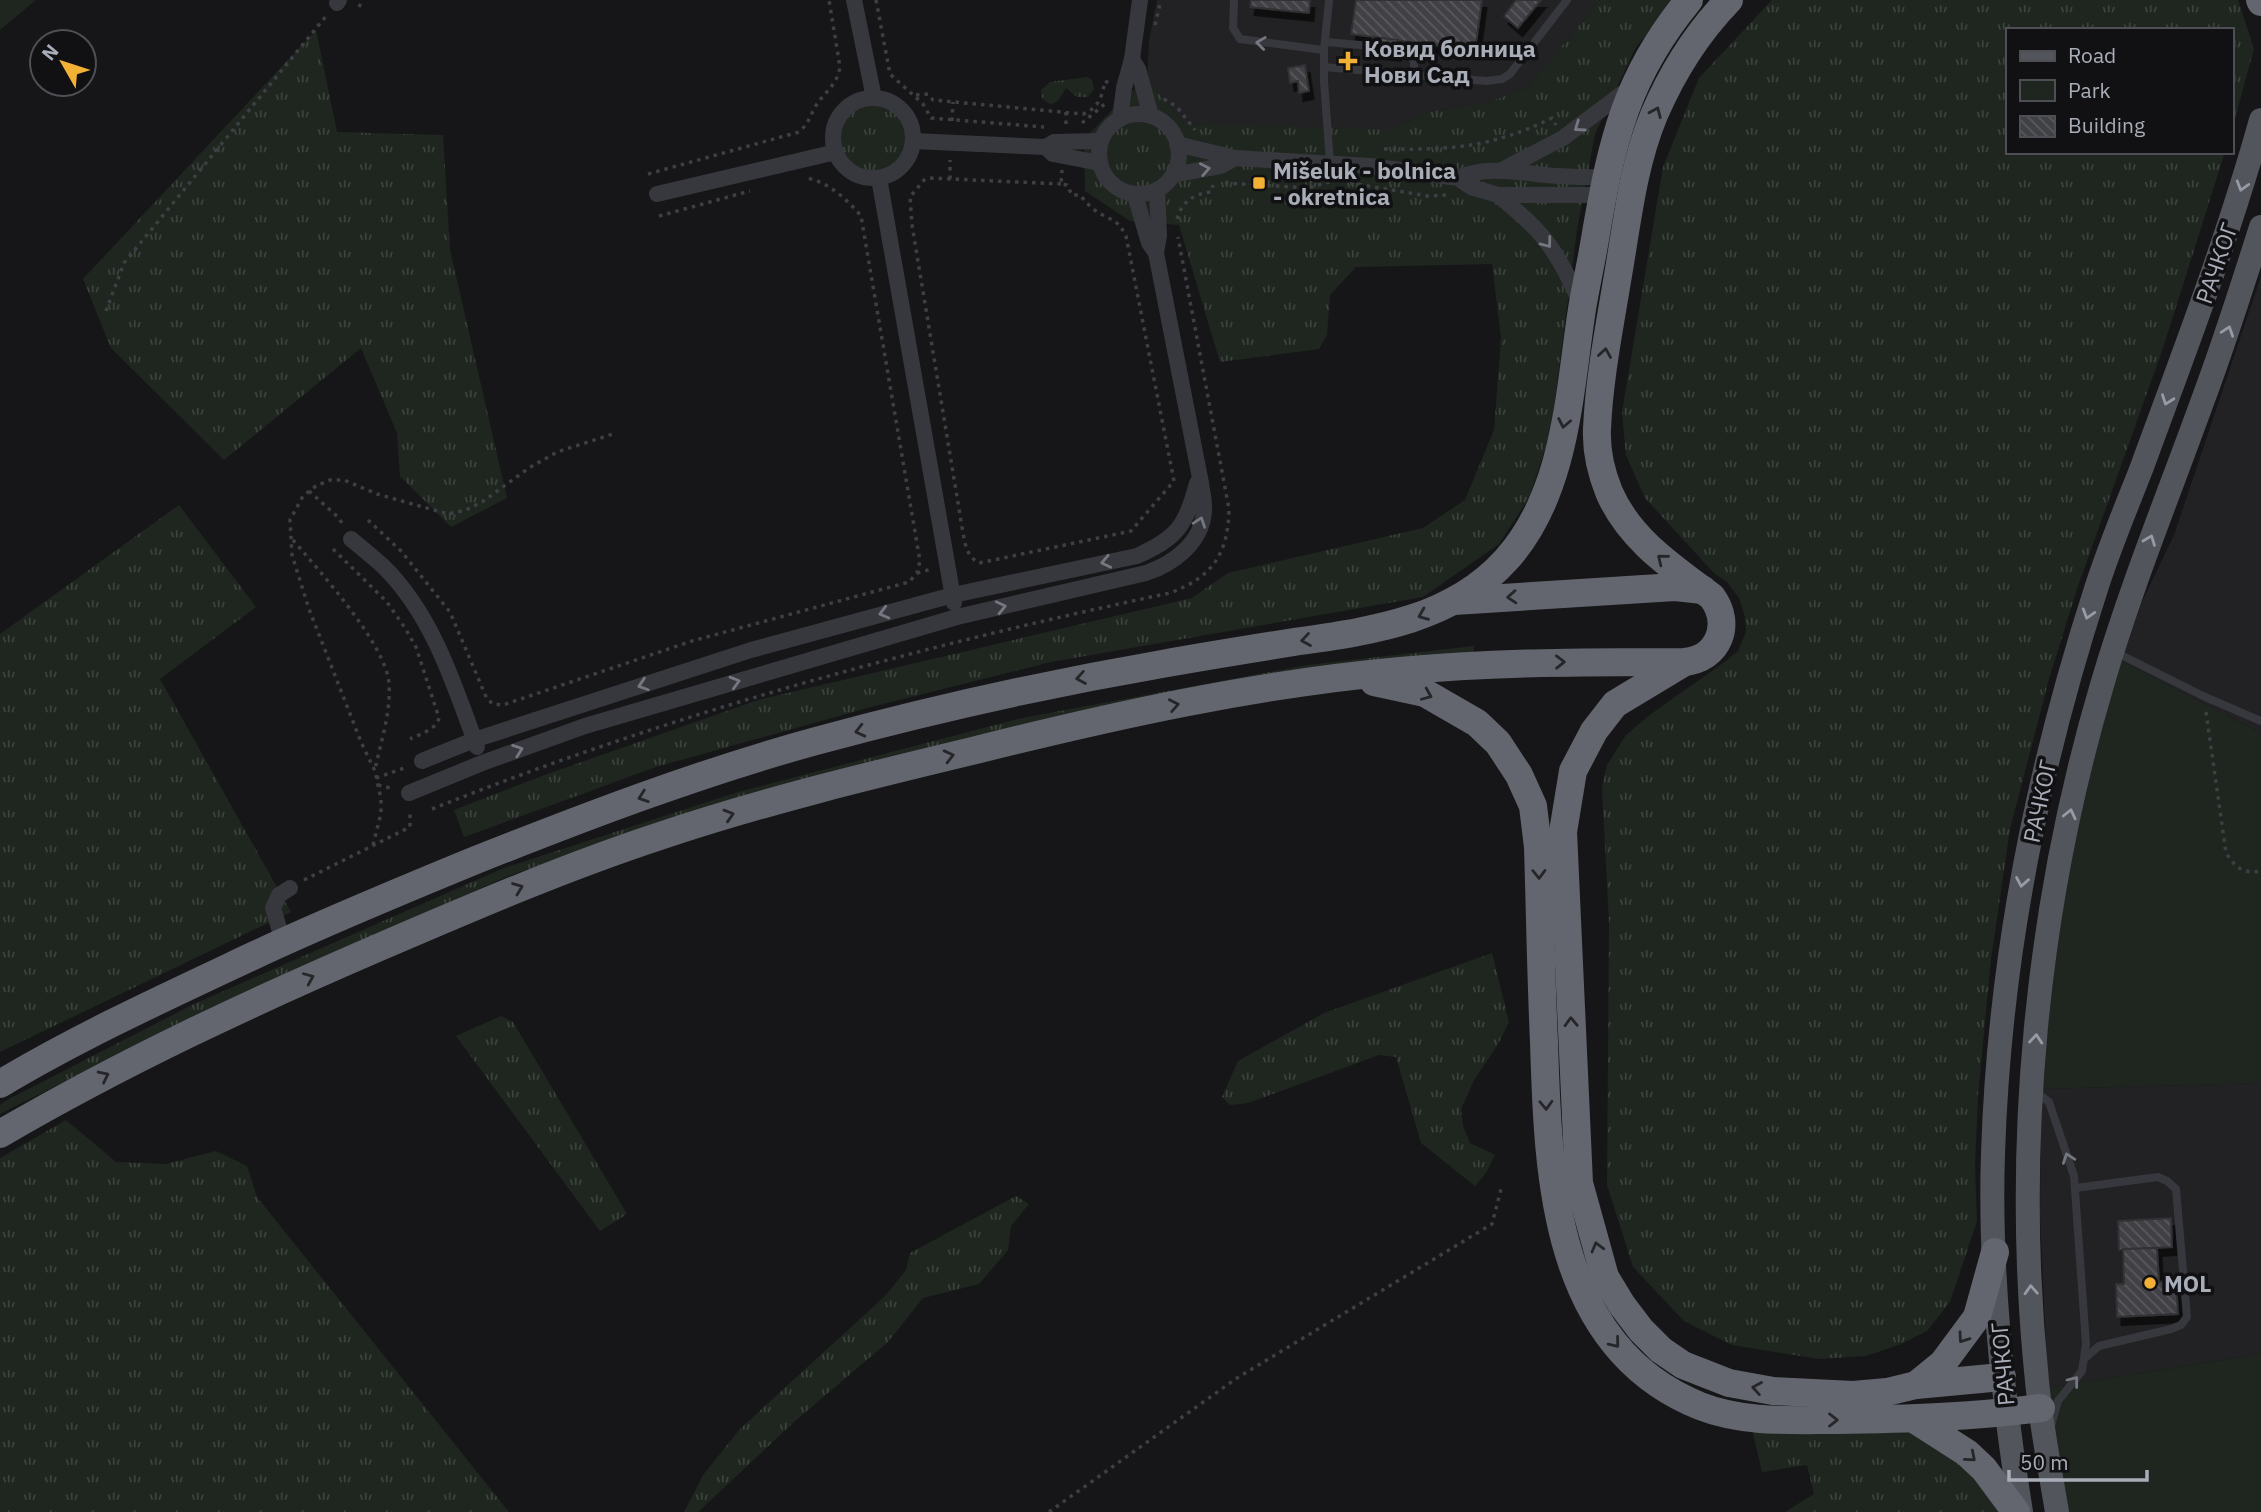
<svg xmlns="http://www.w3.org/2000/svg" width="2261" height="1512" viewBox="0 0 2261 1512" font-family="'IBM Plex Sans',sans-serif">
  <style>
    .built { fill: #222225 }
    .grass { fill: url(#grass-tufts) }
    .green { fill: #1e261f }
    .building { fill: url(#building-back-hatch); stroke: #303034; stroke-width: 2; filter: url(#shadow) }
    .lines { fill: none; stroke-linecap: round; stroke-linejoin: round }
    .path { stroke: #3d3f44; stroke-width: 3.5; stroke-dasharray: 3.5 5; stroke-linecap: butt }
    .lane { stroke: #37383d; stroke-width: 8 }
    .street { stroke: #37383d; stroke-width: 16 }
    .primary { stroke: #53555c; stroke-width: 24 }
    .highway { stroke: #63666e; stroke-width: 28 }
    .oneway { stroke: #757881 }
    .oneway2 { stroke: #26262a }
    .oneway3 { stroke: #979ba6 }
    .poi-dot { fill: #f2b134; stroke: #111113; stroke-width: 2.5 }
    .labels { text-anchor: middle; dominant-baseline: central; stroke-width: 7; stroke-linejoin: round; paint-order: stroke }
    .poi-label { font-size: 23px; font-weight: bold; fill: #a8adb8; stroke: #111113; text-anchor: start }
    .street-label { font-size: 23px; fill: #a8adb8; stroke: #111113 }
  </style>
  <defs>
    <pattern id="grass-tufts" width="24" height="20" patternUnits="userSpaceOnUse" patternTransform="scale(1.75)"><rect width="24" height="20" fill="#1e261f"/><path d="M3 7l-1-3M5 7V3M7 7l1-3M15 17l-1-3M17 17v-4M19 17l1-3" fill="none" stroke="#3c433d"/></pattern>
    <pattern id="building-back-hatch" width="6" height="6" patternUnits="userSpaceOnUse" patternTransform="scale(1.75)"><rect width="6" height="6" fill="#404145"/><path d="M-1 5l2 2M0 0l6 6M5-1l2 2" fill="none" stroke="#595a5e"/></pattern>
    <filter id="shadow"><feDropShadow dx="4.5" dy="8" stdDeviation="0" flood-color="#0009"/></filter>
  </defs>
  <rect width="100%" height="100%" fill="#161618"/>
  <!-- built -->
  <g class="built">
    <path d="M1157,0H1600L1527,88L1491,101L1429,112L1392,130H1363L1184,123L1147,79L1149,41Z"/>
    <path d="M2261,276V733L2115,658L2174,535Z"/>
    <path d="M2261,1083V1354L2048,1388L2040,1218L2041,1089Z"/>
  </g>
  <!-- grass -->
  <g class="grass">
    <path d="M1600,0H1677L1636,47L1595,134L1577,230L1551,430L1530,496L1499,544L1423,597L1051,662L871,707L656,767L464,837L454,810L542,776L758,700L1192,598L1228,573L1423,528L1465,500L1494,430L1501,338L1492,264L1356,267L1330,295L1327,335L1319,349L1220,362L1179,225L1130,221L1085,191L1084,139L1123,99L1147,79L1184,123L1392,130L1429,112L1491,101L1527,88Z"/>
    <path d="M1772,0H2238L2254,49L2231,133V30H2007V152H2225L2162,351L2078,586L2049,679L2010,829L1991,959L1978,1096L1975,1164L1977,1221L1950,1302L1927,1331L1901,1344L1866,1356L1819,1359L1732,1345L1684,1321L1633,1267L1607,1185L1609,924L1602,788L1607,765L1626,735L1651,714L1726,661L1738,651L1746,632L1745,617L1739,598L1727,582L1714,573L1645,498L1626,455L1622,412L1663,167L1699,78Z"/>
    <path d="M316,30L337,132L443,135L450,250L507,498L451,527L400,476L397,433L361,348L224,460L111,348L83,279Z"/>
    <path d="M1087,77L1092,80L1094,89L1088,97H1077L1066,88C1060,97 1055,112 1042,98L1041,90L1050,82Z"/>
    <circle cx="873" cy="138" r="34"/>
    <path d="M179,505L256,607L160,679L291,912L0,1052V634Z"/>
    <path d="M1474,646V655L740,800L508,876L200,1013L0,1114V1105L7,1100L194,1004L504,868L738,792L1022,718L1307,665Z"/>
    <path d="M1492,953L1509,1022L1497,1046L1474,1080L1461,1109L1463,1126L1470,1143L1495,1155L1486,1173L1475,1186L1421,1143L1396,1057L1379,1055L1248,1103L1230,1105L1222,1097L1238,1061L1324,1013Z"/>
    <path d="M501,1016L513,1022L627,1214L600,1231L456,1036Z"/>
    <path d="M66,1120L116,1162L166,1164L216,1151L247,1166L257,1197L509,1512H0V1158Z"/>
    <path d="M1016,1196L1029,1204L1011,1226L1008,1250L979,1284L923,1298L888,1342L794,1422L698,1512H684L703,1475L741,1428L886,1295L906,1270L910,1253Z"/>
    <path d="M1752,1429L1911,1432L1959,1457L2000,1512H1785L1814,1494L1807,1465L1762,1472Z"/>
  </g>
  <!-- green -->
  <g class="green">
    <path d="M0,0H36L0,30Z"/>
    <path d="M2115,658L2261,733V1083L2041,1089L2042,960Z"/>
    <path d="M2261,1354V1512H2069L2048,1388Z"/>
  </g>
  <!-- building -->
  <g class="building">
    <path d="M1251,0H1310L1309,13L1250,7Z"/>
    <path d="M1356,0H1482L1475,51L1351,34Z"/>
    <path d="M1516,0H1541L1518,28L1504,16Z"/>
    <path d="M1373,37L1398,40L1396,53L1372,50Z"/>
    <path d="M1305,65L1309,91L1299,93L1298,81L1290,83L1288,68Z"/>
    <path d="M2171,1218L2172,1247L2119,1250L2118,1221Z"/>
    <path d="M2157,1248L2159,1282L2176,1281L2178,1314L2117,1317L2116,1284H2124L2123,1249Z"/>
  </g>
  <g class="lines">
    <!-- path -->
    <g class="path">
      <path d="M876,0L890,74L923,104L931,118L1044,127"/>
      <path d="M359,7L363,0"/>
      <path d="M1155,25L1161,0"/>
      <path d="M916,95L928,94L933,100L1083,114C1099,108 1102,96 1105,81L1109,83"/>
      <path d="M1164,99L1177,107L1195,130"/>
      <path d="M1066,112V128"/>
      <path d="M952,121L953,102"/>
      <path d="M1082,123L1106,103"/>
      <path d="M1384,149C1450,150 1491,148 1552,118L1556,125"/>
      <path d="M648,174L799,132C808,124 810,117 815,107C824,92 837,86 840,67L829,0"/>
      <path d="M950,179V160"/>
      <path d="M1225,183L1308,188L1332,181"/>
      <path d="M1350,183L1428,196L1447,195"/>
      <path d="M1061,184L929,178L924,180L910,197L912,225L962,527C965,542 965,555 979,563L1131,531L1174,481L1126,236C1117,218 1111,221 1096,211C1090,207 1085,201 1080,195H1072L1067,185L1061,184L1062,170"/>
      <path d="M659,216L750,191"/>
      <path d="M1177,219C1182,201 1194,194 1211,192L1213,185"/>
      <path d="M106,311L124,263L327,15"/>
      <path d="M309,491L339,518L343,525"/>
      <path d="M368,520L401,551L450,612L487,699L493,704L503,705L692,641L909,582L917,573L920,561L861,216C848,200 826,180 805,178"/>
      <path d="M293,540C320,572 385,643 389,683C391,712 381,742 375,769"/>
      <path d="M333,549L387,602L405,628L416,647L439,718C436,730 420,734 410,739"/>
      <path d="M917,573L932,569"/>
      <path d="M2206,712L2226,853C2236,868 2243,874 2261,871"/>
      <path d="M376,778L407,767"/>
      <path d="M378,785L394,789"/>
      <path d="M432,809C670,714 919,646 1170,593C1212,577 1228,555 1229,509L1178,237"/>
      <path d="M373,845L381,813V799L375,771L361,742L309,609L292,555L290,520L303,496L316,486L330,480H344L377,494L448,514L466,510L482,502L529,468L557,452L613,434"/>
      <path d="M304,880L410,827V810"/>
      <path d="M1049,1512L1237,1378L1492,1224L1501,1189"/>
    </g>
    <!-- lane -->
    <g class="lane">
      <path d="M1234,0L1233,28L1240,39L1324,50"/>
      <path d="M1329,0L1324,50V81L1330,163"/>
      <path d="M1325,42L1372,46"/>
      <path d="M1397,48L1407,52L1414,61V74"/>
      <path d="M1324,67L1486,81L1502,79L1510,74L1567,0"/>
      <path d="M2115,652L2203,696L2261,721"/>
      <path d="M2036,1092L2049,1102L2074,1176L2086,1344L2082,1371L2058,1401L2051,1426"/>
      <path d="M2075,1188L2158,1177L2167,1181L2176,1189L2187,1317L2181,1325L2171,1329L2099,1346L2084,1359"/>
    </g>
    <!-- street -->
    <g class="street">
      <path d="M854,0L874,98"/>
      <path d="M337,3L339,0"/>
      <path d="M1132,59L1138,69L1151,116"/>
      <circle cx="873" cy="138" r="40"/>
      <circle cx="1139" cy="154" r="40"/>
      <path d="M1120,119L1124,88L1132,59L1140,0"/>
      <path d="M913,141L1046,147L1054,142L1101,141"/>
      <path d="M1177,144L1235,158L1370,166L1458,178L1471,187L1498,195H1609"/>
      <path d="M1046,147L1053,154L1100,163"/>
      <path d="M1500,171L1563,138L1631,87"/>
      <path d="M1173,175L1221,166L1235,158"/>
      <path d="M879,178L954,603"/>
      <path d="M1458,178C1488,164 1525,174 1557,176C1575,177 1594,178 1612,177"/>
      <path d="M657,194L836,152"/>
      <path d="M1498,195C1513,208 1530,221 1542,236C1559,256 1570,279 1580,303"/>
      <path d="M1156,253L1159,235L1157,190"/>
      <path d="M351,539C362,548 373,557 384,567C433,616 454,684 477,747"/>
      <path d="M422,761L474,740L751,650L953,595L1137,556C1177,538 1186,526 1197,483"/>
      <path d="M409,793L482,763L585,726L957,617L1146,573C1173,564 1202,543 1204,511C1205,502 1202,492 1201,483L1156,253L1149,243L1135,195"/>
      <path d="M283,941L273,908L279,895L290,888"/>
    </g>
    <!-- primary -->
    <g class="primary">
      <path d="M2021,1512C2002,1394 1989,1274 1993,1154C1999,962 2037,771 2096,589C2109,548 2126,508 2142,467C2184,352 2228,239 2261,120"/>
      <path d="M2057,1512C2050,1469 2041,1425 2037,1381C2013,1149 2036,908 2102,685C2131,586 2169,494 2204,397C2225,341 2243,284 2261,227"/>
    </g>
    <!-- highway -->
    <g class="highway">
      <path d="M2260,0L2261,2"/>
      <path d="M1454,601L1675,587L1703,590"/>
      <path d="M1683,663L1615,704L1594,731L1573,771L1563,832L1579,1183L1605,1277L1622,1305L1641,1330L1661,1350L1683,1365L1729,1383L1773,1391L1853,1395L1887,1392L1916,1385L1943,1363L1977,1317L1995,1252"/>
      <path d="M1374,682L1425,693L1477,723L1498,743L1519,775L1533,806L1538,847C1540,912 1541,977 1544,1042C1548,1176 1553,1347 1700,1406C1743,1423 1791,1420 1836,1420C1905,1419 1973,1417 2041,1408"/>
      <path d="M0,1084C82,1035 170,995 257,954C328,921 398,892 471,862C584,817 699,773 816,741C930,710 1046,684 1162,664C1206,656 1250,649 1294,642C1370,631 1451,621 1506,560C1566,494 1569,394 1582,309C1586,284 1592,259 1596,233C1612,140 1627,75 1689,0"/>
      <path d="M0,1134C123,1062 252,1002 382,946C475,906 568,866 663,835C765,801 868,776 972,751C1112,716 1255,684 1400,671C1495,662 1589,662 1684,662C1719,659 1732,624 1712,597C1672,567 1629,539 1609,492C1601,472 1596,450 1597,429C1599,380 1609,330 1617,281C1627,225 1632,168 1654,115C1672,73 1697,33 1729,0"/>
      <path d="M1916,1385L2002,1377"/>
      <path d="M1914,1419L1967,1453L1984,1469L2016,1512"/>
    </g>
  </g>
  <!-- one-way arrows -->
  <defs><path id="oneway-chevron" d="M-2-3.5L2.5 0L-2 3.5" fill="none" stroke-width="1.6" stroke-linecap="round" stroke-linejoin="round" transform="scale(1.75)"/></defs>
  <g class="oneway">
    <use href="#oneway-chevron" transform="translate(1261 43) rotate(-173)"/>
    <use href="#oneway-chevron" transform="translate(1579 127) rotate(145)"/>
    <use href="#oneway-chevron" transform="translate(1205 169) rotate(-11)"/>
    <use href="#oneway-chevron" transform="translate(1547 243) rotate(53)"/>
    <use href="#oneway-chevron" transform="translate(1200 522) rotate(-71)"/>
    <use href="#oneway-chevron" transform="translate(1106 562) rotate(168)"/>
    <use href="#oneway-chevron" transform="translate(1001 607) rotate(-13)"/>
    <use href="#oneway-chevron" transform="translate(884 613) rotate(165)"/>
    <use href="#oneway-chevron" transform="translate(735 682) rotate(-16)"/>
    <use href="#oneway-chevron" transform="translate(643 685) rotate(162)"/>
    <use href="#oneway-chevron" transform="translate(518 750) rotate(-20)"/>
    <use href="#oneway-chevron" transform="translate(2068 1158) rotate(-109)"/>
    <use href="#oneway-chevron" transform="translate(2074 1381) rotate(-52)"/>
  </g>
  <g class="oneway2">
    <use href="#oneway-chevron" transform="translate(1656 112) rotate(-67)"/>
    <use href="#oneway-chevron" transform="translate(1605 353) rotate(-81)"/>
    <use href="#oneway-chevron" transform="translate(1564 423) rotate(101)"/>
    <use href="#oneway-chevron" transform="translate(1662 559) rotate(-141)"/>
    <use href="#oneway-chevron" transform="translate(1512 597) rotate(176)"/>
    <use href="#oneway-chevron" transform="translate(1423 615) rotate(158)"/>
    <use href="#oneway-chevron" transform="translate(1306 640) rotate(171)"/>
    <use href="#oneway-chevron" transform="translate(1560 662) rotate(-1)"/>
    <use href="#oneway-chevron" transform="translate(1081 678) rotate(170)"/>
    <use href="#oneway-chevron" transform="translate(1427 695) rotate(23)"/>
    <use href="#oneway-chevron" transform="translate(1174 705) rotate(-11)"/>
    <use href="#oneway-chevron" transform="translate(860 731) rotate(166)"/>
    <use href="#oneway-chevron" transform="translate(949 756) rotate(-14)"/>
    <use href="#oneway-chevron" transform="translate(643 797) rotate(161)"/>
    <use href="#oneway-chevron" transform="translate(729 815) rotate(-17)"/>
    <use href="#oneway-chevron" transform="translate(1539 874) rotate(89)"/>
    <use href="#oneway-chevron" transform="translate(518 888) rotate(-21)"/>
    <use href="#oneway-chevron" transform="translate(309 978) rotate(-23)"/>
    <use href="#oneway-chevron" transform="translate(1571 1022) rotate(-92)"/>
    <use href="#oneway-chevron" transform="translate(104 1076) rotate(-26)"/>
    <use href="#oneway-chevron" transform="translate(1546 1105) rotate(88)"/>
    <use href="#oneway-chevron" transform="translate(1597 1247) rotate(-105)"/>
    <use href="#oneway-chevron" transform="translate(1963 1338) rotate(125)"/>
    <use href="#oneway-chevron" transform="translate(1615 1343) rotate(51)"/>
    <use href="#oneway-chevron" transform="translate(1757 1388) rotate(-170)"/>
    <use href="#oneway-chevron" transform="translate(1833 1420)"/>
    <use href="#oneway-chevron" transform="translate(1971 1457) rotate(41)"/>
  </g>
  <g class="oneway3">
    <use href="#oneway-chevron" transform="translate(2242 186) rotate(107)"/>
    <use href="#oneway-chevron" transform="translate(2228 331) rotate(-71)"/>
    <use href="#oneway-chevron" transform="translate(2167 400) rotate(110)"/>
    <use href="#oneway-chevron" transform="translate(2150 540) rotate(-69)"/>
    <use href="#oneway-chevron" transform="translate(2088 614) rotate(107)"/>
    <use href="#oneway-chevron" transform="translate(2070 814) rotate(-77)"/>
    <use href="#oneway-chevron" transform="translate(2022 882) rotate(100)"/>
    <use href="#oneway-chevron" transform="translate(2036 1039) rotate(-85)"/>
    <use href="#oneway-chevron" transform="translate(2031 1290) rotate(-93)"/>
  </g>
  <!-- markers -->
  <g class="poi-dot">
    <path d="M1344.5 50.5h7v7h7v7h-7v7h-7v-7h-7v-7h7z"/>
    <rect x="1252" y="176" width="14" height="14" rx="3.5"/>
    <circle cx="2150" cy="1283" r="7"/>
  </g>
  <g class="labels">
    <!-- poi labels -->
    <g class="poi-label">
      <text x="1364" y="48">Ковид болница<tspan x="1364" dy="26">Нови Сад</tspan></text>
      <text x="1273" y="170">Mišeluk - bolnica<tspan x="1273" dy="26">- okretnica</tspan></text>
      <text x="2164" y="1283">MOL</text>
    </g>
    <!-- street labels -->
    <g class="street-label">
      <text transform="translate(2216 263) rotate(-71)">РАЧКОГ</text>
      <text transform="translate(2039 801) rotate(-78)">РАЧКОГ</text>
      <text transform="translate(2002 1364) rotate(-95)">РАЧКОГ</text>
    </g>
  </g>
  <!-- legend -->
  <rect x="2006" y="28" width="228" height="126" fill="#111113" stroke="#4d4f55" stroke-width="2"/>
  <rect x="2020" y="51" width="35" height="10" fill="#53555c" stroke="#4d4f55" stroke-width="2"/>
  <text x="2068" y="63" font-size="21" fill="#a8adb8">Road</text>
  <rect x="2020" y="80" width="35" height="21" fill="#1e261f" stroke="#4d4f55" stroke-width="2"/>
  <text x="2068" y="98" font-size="21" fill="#a8adb8">Park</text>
  <rect x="2020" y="116" width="35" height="21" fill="url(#building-back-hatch)" stroke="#4d4f55" stroke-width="2"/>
  <text x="2068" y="133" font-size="21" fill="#a8adb8">Building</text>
  <!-- north arrow -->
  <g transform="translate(63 63) rotate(309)"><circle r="33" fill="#111113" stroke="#4d4f55" stroke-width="2"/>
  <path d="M0-5L12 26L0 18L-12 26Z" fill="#f2b134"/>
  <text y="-10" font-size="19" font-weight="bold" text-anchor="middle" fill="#a8adb8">N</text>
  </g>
  <!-- scale -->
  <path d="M2009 1470v10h138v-10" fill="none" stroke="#a8adb8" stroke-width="3.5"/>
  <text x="2020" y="1470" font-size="21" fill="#a8adb8" stroke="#111113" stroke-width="5" paint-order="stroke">50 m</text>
</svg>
